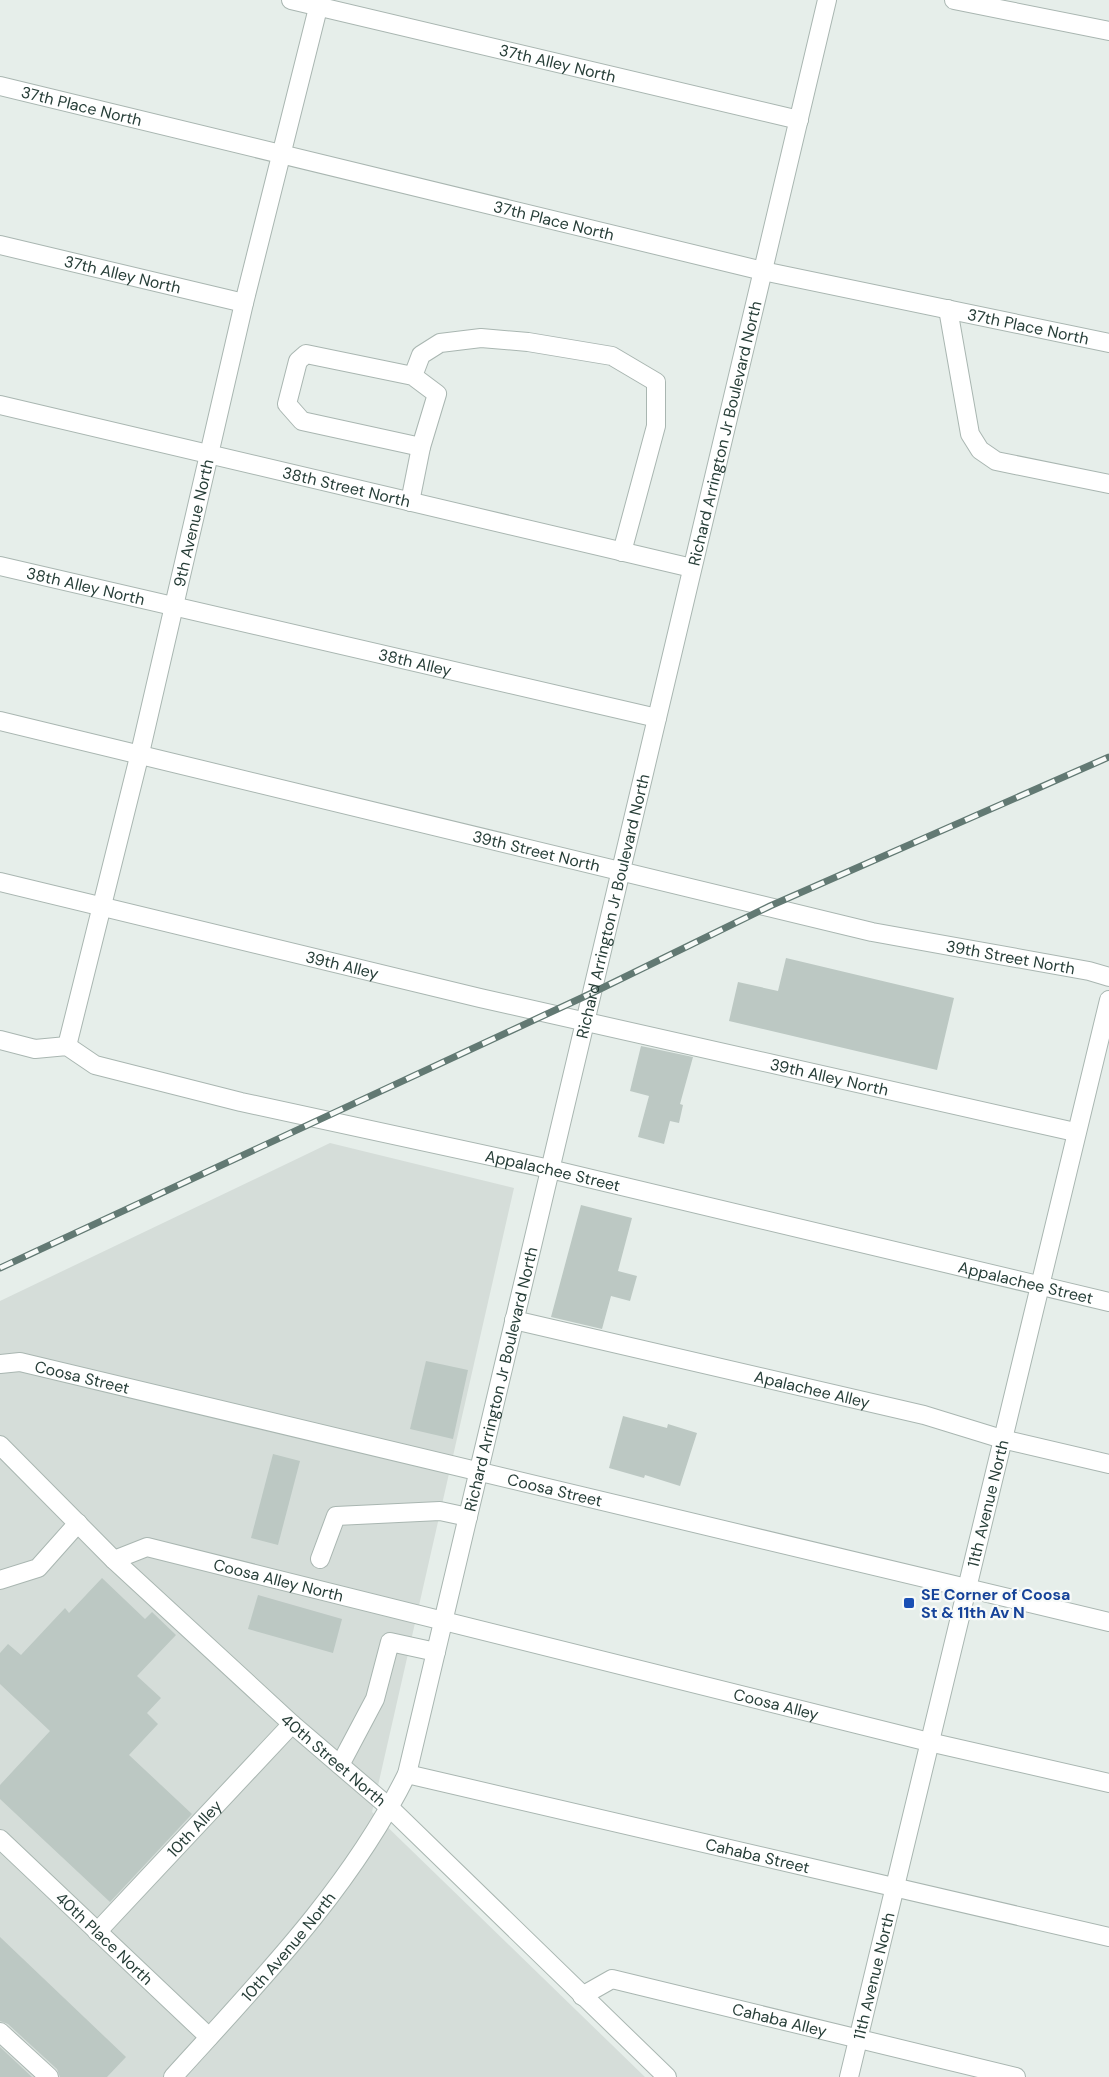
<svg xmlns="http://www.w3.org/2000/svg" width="1109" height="2077" viewBox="0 0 1109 2077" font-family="'DM Sans',sans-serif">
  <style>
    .built { fill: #d5ddd9 }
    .building { fill: #bcc8c3 }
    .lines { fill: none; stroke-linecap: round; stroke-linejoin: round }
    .minor-casing { stroke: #a9b6b1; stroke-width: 20 }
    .minor { stroke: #fff; stroke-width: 18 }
    .rail-casing { stroke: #627973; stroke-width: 7 }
    .rail { stroke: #f7faf8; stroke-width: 4.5; stroke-dasharray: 14; stroke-linecap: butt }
    .transit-dot { fill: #1a4fb4; stroke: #f7faf8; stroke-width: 2 }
    .labels { text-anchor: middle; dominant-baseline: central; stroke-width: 4.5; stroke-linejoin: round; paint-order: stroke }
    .street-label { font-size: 16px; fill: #273e38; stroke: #f7faf8 }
    .transit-label { font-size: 16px; font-weight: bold; fill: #164399; stroke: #f7faf8; text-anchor: start }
  </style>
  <rect width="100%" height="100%" fill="#e6eeea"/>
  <!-- built -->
  <path class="built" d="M330,1143L514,1188L372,1812L645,2077H0V1301Z"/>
  <!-- building -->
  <g class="building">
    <path d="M786,958L954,998L937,1070L729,1021L738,982L778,991Z"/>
    <path d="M641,1046L693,1057L680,1104L683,1105L679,1123L670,1121L664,1144L638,1137L649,1096L630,1091Z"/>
    <path d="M581,1205L632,1218L618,1271L637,1276L630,1301L611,1296L602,1329L551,1317Z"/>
    <path d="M426,1361L468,1370L453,1439L410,1429Z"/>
    <path d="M623,1416L667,1428L668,1424L697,1433L680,1486L645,1475L644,1478L609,1468Z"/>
    <path d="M273,1454L300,1461L278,1545L251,1538Z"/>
    <path d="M102,1578L145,1619L152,1612L176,1635L137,1676L161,1698L147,1713L158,1724L129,1755L192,1814L110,1902L0,1799V1785L50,1731L0,1684V1653L8,1644L21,1655L65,1608L69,1613Z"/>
    <path d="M258,1595L342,1619L333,1653L248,1629Z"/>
    <path d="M0,1937L126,2057L107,2077H60L57,2069L8,2024L0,2021Z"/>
    <path d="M0,2047L32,2077H0Z"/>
  </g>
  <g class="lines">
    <defs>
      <g id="minor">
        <path id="s1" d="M291,0L799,120"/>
        <path d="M954,0L1109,31"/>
        <path id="s2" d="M0,86L763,271L1109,343"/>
        <path id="s3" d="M0,245L244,303"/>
        <path d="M948,309L970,434L980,450L996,461L1109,484"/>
        <path d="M413,376L437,394L421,447L302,421L287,404L298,361L306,354L413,376L421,355L440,343L481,338L528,342L612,356L656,382V426L622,552"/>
        <path id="s4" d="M0,405L692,568"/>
        <path d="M410,502L421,447"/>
        <path id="s5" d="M0,566L657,718"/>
        <path id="s6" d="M0,721L872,932L1089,971L1109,977"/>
        <path id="s7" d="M0,882L480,998L1075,1132"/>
        <path id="s8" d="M0,1040L35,1049L67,1046L95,1065L241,1102L550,1169L1109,1302"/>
        <path id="s9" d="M67,1046L140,753L244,303L320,0"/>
        <path id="s10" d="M514,1320L924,1415L1002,1439L1109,1464"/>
        <path id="s11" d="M0,1364L20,1362L1109,1622"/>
        <path id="s12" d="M0,1445L114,1560L292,1724L390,1808L667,2077"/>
        <path d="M320,1559L336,1516L440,1511L468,1517"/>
        <path id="s13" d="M114,1560L147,1547L929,1742L1109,1783"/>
        <path d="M0,1580L38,1568L78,1523"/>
        <path d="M340,1765L375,1699L390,1642L436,1652"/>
        <path id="s14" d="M407,1774L1109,1937"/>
        <path id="s15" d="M0,1839L209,2037"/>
        <path id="s16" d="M97,1932L292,1724"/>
        <path id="s17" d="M582,1996L612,1979L1016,2077"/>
        <path d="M0,2032L49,2077"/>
        <path id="s18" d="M173,2077C259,1982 350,1889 407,1774L827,0"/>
        <path id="s19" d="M849,2077L1109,1000"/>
      </g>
    </defs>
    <!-- minor casing -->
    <use href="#minor" class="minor-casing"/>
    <!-- minor -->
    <use href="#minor" class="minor"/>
    <defs>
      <path id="rail" d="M0,1268L592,993L770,906L1109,757"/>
    </defs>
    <!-- rail casing -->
    <use href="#rail" class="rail-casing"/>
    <!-- rail -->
    <use href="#rail" class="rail"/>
  </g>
  <!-- markers -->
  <rect class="transit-dot" x="903" y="1597" width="12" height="12" rx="3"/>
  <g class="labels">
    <!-- street labels -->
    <g class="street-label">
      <text stroke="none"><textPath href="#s1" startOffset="274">37th Alley North</textPath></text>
      <text stroke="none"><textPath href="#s2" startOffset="84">37th Place North</textPath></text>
      <text stroke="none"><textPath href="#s2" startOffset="570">37th Place North</textPath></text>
      <text stroke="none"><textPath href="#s3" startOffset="126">37th Alley North</textPath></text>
      <text stroke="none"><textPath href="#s2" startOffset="1056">37th Place North</textPath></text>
      <text stroke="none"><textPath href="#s18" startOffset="1762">Richard Arrington Jr Boulevard North</textPath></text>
      <text stroke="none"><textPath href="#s4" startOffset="356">38th Street North</textPath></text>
      <text stroke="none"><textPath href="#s9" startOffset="538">9th Avenue North</textPath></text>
      <text stroke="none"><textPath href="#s5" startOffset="88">38th Alley North</textPath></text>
      <text stroke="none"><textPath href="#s5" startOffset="426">38th Alley</textPath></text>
      <text stroke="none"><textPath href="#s6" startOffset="552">39th Street North</textPath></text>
      <text stroke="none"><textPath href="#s18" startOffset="1276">Richard Arrington Jr Boulevard North</textPath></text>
      <text stroke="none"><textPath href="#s6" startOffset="1038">39th Street North</textPath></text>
      <text stroke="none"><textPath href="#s7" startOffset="352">39th Alley</textPath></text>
      <text stroke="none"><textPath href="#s7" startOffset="852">39th Alley North</textPath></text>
      <text stroke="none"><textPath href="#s8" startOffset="572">Appalachee Street</textPath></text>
      <text stroke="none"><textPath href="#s8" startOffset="1058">Appalachee Street</textPath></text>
      <text stroke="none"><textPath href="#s11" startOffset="84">Coosa Street</textPath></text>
      <text stroke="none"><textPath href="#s18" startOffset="790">Richard Arrington Jr Boulevard North</textPath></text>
      <text stroke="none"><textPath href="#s10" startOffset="306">Apalachee Alley</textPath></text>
      <text stroke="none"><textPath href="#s11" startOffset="570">Coosa Street</textPath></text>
      <text stroke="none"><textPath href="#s19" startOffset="590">11th Avenue North</textPath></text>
      <text stroke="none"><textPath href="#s13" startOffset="171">Coosa Alley North</textPath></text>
      <text stroke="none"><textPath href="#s13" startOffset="684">Coosa Alley</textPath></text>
      <text stroke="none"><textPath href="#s12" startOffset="459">40th Street North</textPath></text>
      <text stroke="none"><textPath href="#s16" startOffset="142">10th Alley</textPath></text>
      <text stroke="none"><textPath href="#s14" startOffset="360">Cahaba Street</textPath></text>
      <text stroke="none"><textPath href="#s15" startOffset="144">40th Place North</textPath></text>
      <text stroke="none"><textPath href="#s18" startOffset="174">10th Avenue North</textPath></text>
      <text stroke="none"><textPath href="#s19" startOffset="104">11th Avenue North</textPath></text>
      <text stroke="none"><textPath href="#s17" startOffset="207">Cahaba Alley</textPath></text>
    </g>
    <!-- transit labels -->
    <g class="transit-label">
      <text x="921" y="1594">SE Corner of Coosa<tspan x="921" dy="18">St &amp; 11th Av N</tspan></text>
    </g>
  </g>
</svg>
